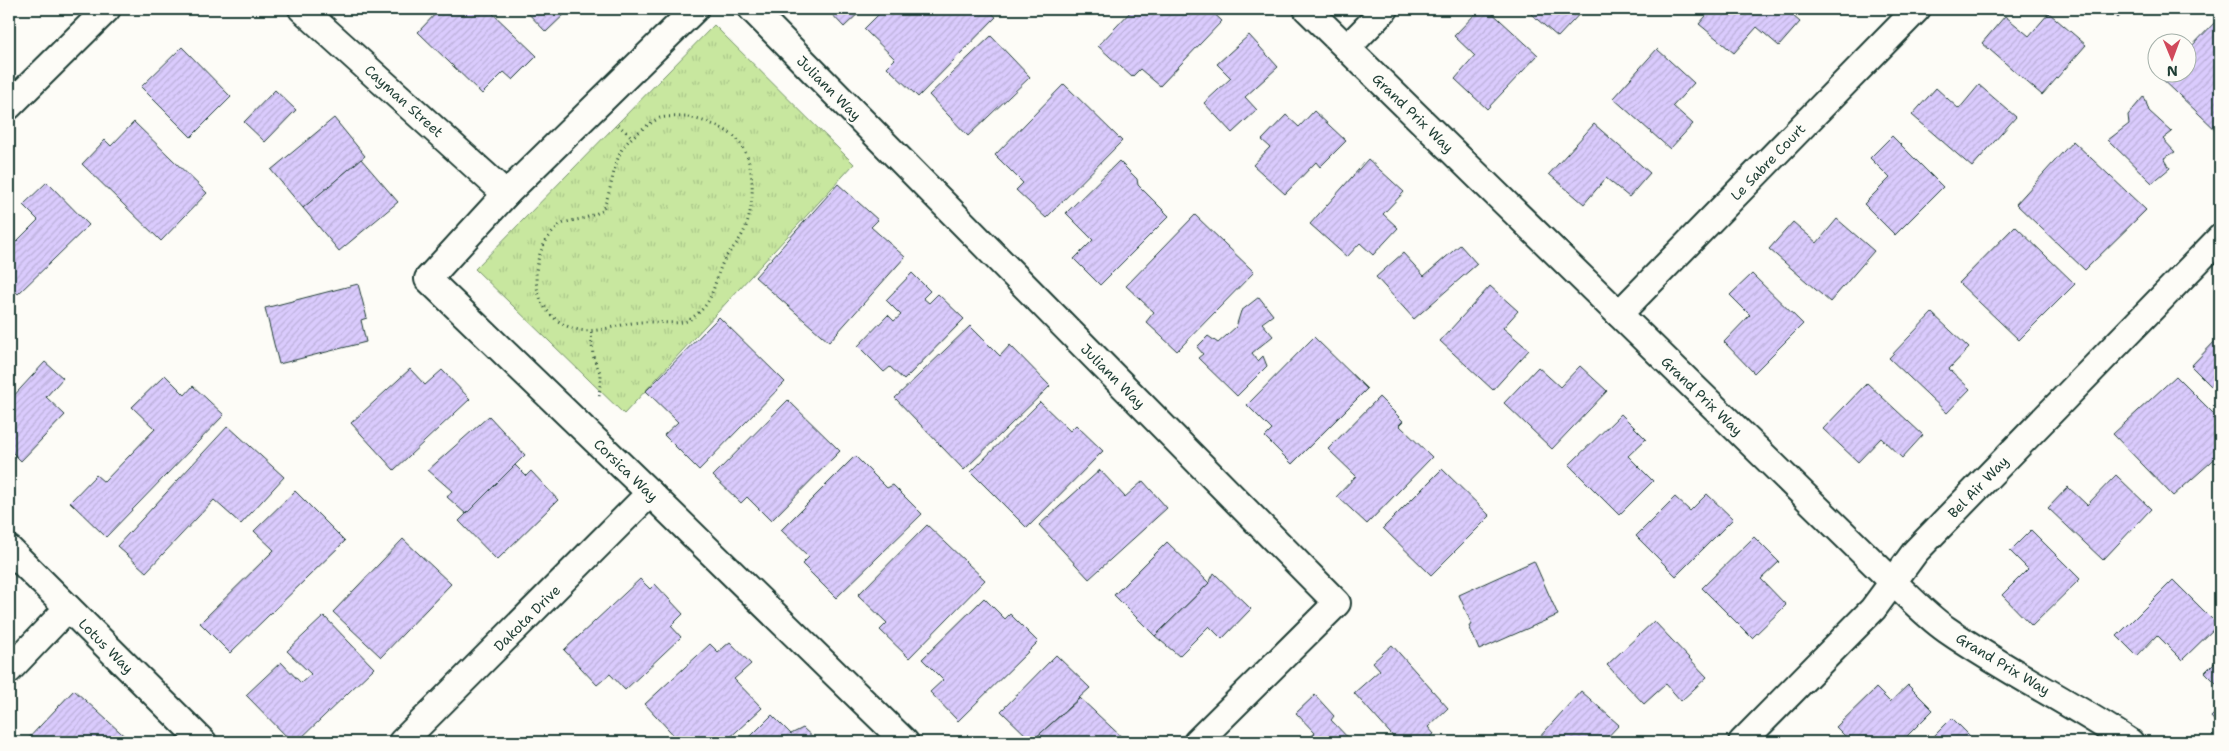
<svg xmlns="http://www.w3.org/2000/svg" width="2229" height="751" viewBox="0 0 2229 751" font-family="'Shantell Sans',sans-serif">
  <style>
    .park { fill: url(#park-tufts); stroke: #74926a }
    .building { fill: url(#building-hatch); stroke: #1f3d34 }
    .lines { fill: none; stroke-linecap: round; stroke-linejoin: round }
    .street-casing { stroke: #1f3d34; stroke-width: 30 }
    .path { stroke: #1f3d34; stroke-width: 3; stroke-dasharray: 1 4; stroke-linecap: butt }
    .street { stroke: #fdfcf7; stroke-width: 26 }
    .labels { text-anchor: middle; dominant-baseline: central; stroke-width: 4.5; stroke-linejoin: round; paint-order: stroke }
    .street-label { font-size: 14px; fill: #1f3d34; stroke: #fdfcf7 }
  </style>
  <defs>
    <pattern id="park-tufts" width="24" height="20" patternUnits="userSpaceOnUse" patternTransform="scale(1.25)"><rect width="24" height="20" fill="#c8e79f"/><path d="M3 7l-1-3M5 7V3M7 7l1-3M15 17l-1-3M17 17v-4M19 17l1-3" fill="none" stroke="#abc78a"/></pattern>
    <pattern id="building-hatch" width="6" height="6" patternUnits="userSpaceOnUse" patternTransform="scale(1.25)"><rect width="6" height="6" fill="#dacbfd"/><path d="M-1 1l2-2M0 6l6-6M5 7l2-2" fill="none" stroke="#bbafd9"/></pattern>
  </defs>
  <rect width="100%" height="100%" fill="#fdfcf7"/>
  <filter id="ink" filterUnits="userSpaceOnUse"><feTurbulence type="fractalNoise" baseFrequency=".02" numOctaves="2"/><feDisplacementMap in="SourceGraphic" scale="10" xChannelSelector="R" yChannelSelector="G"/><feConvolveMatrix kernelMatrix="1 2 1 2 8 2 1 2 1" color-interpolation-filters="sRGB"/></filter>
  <g filter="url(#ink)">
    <!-- park -->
    <path class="park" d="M714,25L854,164L624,414L475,269Z"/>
    <!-- building -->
    <g class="building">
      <path d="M440,9H488L537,56L513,80L504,72L482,94L418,32Z"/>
      <path d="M524,9H570L546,32Z"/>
      <path d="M827,9H863L844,27Z"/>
      <path d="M884,9H987L996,17L918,97L887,67L895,59L864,29Z"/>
      <path d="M1133,9H1209L1222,21L1160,86L1140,69L1132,77L1098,46Z"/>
      <path d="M1480,9H1488L1538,55L1487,109L1455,79L1475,56L1454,36Z"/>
      <path d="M1525,9H1584L1558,37Z"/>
      <path d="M1712,9H1785L1800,22L1779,46L1757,27L1734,53L1699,24Z"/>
      <path d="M2109,9H2127L2118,18Z"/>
      <path d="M2049,13L2086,45L2042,95L1982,43L2005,16L2029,36Z"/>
      <path d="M2220,17V132L2219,133L2157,74L2158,72H2186V52Z"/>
      <path d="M1249,35L1278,67L1245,97L1257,110L1232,133L1204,103L1231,78L1217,64Z"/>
      <path d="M991,36L1030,77L968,136L929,95Z"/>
      <path d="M182,47L231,97L191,137L141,87Z"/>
      <path d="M1657,49L1694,83L1673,106L1693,124L1670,149L1613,98Z"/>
      <path d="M1064,84L1122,141L1046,218L1016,190L1023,183L995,155Z"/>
      <path d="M1979,85L2016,117L1972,167L1912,115L1936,88L1959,109Z"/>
      <path d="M275,90L296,110L265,142L244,122Z"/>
      <path d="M2144,96L2149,111L2172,132L2163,139L2175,152L2164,158L2170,168L2152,183L2108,140L2129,124L2128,115Z"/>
      <path d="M1314,111L1346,141L1320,167L1316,162L1285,194L1253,165L1270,147L1262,140L1286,115L1299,127Z"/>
      <path d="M334,118L365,156L303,208L271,170Z"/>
      <path d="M134,122L207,193L161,241L82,164L105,140L111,146Z"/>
      <path d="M1594,124L1650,173L1629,197L1606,178L1584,204L1549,174Z"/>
      <path d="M1892,136L1943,187L1895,235L1864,204L1890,178L1870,158Z"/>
      <path d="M2073,141L2146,210L2085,270L2016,204Z"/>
      <path d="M361,159L398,202L339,251L303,208Z"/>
      <path d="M1368,159L1404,192L1383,214L1398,228L1373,255L1360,243L1347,257L1310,224Z"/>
      <path d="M1119,161L1137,179L1138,185L1169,216L1100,285L1074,259L1093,240L1066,213Z"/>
      <path d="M47,182L89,225L18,294L9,285V249L38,220L23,205Z"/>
      <path d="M838,184L878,220L871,227L905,257L829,342L755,277Z"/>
      <path d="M1195,215L1254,272L1177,351L1146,322L1154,312L1126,286Z"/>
      <path d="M1837,219L1874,251L1830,302L1769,249L1793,222L1817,243Z"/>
      <path d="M2015,226L2075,284L2019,340L1959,283Z"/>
      <path d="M1460,245L1477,264L1414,319L1376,277L1403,253L1424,276Z"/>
      <path d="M912,273L930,291L923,298L929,303L938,294L964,319L904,380L890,367L884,372L858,346L888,315L894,321L901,315L886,300Z"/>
      <path d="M1752,274L1803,324L1754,373L1724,342L1750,315L1730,295Z"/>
      <path d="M358,284L367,318L361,320L366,342L279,364L265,308Z"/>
      <path d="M1490,286L1518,311L1503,328L1529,350L1493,390L1440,341Z"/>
      <path d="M1259,297L1273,315L1262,323L1273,336L1252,353L1258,361L1263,356L1267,366L1237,396L1198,358L1203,354L1197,347L1208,336L1218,343L1236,327L1241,311Z"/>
      <path d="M1932,313L1969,348L1949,369L1970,389L1947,413L1889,358Z"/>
      <path d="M719,317L785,382L699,470L664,435L678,422L646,391Z"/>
      <path d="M970,326L1000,356L1010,345L1050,386L964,470L895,398Z"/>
      <path d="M2220,336V395L2191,366Z"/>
      <path d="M1314,337L1367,389L1292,464L1265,437L1272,430L1247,405Z"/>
      <path d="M45,362L63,378L46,397L65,415L21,461L9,449V401Z"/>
      <path d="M1580,366L1607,391L1552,449L1504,403L1538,367L1560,387Z"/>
      <path d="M410,369L425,385L442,370L470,399L394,470L351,423Z"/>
      <path d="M165,375L185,395L193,386L224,415L106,537L70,502L96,475L104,482L155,429L132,407Z"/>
      <path d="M2176,376L2220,420V454L2173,496L2113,434Z"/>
      <path d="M1867,383L1923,435L1902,458L1881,438L1858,462L1823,429Z"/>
      <path d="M1379,397L1403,421L1399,425L1432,457L1367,524L1337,496L1356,476L1328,449Z"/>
      <path d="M788,400L840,451L771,521L747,497L741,503L713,476Z"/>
      <path d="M1040,402L1070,431L1076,425L1103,451L1027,528L971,472Z"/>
      <path d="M1621,414L1646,439L1628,456L1653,481L1619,515L1569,465Z"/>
      <path d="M489,416L525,455L466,514L447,497L452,491L428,470Z"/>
      <path d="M228,426L284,477L241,524L214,500L146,572L117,546Z"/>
      <path d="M855,456L887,488L893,485L922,514L836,598L802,564L809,557L781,530Z"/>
      <path d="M515,465L526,476L531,471L558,500L497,560L459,521Z"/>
      <path d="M1442,469L1490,516L1431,575L1383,528Z"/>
      <path d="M1100,470L1125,497L1143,481L1167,508L1089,579L1039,525Z"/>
      <path d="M2116,475L2151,509L2103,560L2048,508L2068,487L2087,505Z"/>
      <path d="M295,491L345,541L230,653L200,623L274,550L254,531Z"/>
      <path d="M1707,494L1733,519L1676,576L1636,536L1675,497L1690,511Z"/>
      <path d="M927,525L985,580L909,658L880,630L887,623L858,595Z"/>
      <path d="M2031,530L2080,579L2032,626L2002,595L2028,569L2010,551Z"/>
      <path d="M1754,537L1779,562L1761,579L1786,605L1752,638L1702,588Z"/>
      <path d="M403,539L451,584L381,657L333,612Z"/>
      <path d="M1167,542L1209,583L1155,636L1114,595Z"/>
      <path d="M1534,561L1558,615L1479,650L1469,626L1472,625L1459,595Z"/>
      <path d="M1214,573L1251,609L1222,639L1209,626L1179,656L1155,636L1209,583Z"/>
      <path d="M640,579L650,589L655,584L683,614L671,626L681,637L625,690L610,674L597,685L564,650Z"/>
      <path d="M2173,580L2218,625L2182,660L2157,635L2137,656L2117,636Z"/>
      <path d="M984,598L1005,619L1010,614L1038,642L958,721L930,692L943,680L922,659Z"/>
      <path d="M324,616L374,668L297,742H292L246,695L281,662L301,683L311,674L287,651Z"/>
      <path d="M1654,621L1707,677L1681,701L1666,684L1644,704L1607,665Z"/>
      <path d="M730,642L751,664L734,679L762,708L725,742H680L645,704L710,644L718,652Z"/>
      <path d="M1392,645L1448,708L1428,727L1434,734L1425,742H1398L1354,693L1380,670L1373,662Z"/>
      <path d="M1056,655L1090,688L1032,741L1001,711Z"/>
      <path d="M2220,657V687L2205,672Z"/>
      <path d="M1908,685L1933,710L1901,742H1851L1836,727L1876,688L1890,702Z"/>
      <path d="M74,690L131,742H25Z"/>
      <path d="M1581,691L1619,725L1603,742H1539L1537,740Z"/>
      <path d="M1315,695L1334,716L1331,720L1352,742H1305L1315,733L1296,713Z"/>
      <path d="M1080,698L1127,742H1032V741Z"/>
      <path d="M2220,708V727L2211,717Z"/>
      <path d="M772,715L791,734L803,728L818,742H745Z"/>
      <path d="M1952,718L1976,742H1928Z"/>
    </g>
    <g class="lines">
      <defs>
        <g id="street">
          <path d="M302,9L506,194"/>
          <path d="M695,9L506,194L428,279L650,493L905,742"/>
          <path d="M752,9L1337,603L1197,742"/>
          <path d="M1307,9L1893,582C1910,598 1928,617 1947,630C2006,671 2070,702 2130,742"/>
          <path d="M1347,48L1385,9"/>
          <path d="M9,106L107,9"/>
          <path d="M1619,314L1917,9"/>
          <path d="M9,549L203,742"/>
          <path d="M9,670L68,608"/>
          <path d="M402,742L650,493"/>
          <path d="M1742,742L1873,609L1915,552L2220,238"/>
        </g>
      </defs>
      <!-- street casing -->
      <use href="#street" class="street-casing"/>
      <!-- path -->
      <g class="path">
        <path d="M688,117C705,121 722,126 736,138C757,158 756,211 742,235C737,245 728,252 723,262C713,283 715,300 696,315C693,317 690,320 687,321C673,325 656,321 642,322C619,323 597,335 575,329C527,315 525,254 560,225C566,221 578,220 585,218C591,216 597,213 602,211C612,191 612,170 621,151C625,141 650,122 660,118C668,116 680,117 688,117Z"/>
        <path d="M618,125L633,138"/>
        <path d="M591,332L593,356L601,375L599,397"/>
      </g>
      <!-- street -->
      <use href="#street" class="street"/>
    </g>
  </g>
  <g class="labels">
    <!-- street labels -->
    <g class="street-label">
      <text transform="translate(829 88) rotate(45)">Juliann Way</text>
      <text transform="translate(404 101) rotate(42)">Cayman Street</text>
      <text transform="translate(1413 113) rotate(44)">Grand Prix Way</text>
      <text transform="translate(1768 162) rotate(-46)">Le Sabre Court</text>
      <text transform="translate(1113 376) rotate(45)">Juliann Way</text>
      <text transform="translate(1702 396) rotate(44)">Grand Prix Way</text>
      <text transform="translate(626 470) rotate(44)">Corsica Way</text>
      <text transform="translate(1978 487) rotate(-46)">Bel Air Way</text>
      <text transform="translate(527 618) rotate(-45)">Dakota Drive</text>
      <text transform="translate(106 646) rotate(45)">Lotus Way</text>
      <text transform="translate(2003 664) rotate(31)">Grand Prix Way</text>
    </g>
  </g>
  <!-- margin -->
  <rect width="2229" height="751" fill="none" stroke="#fdfcf7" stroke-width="30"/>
  <rect x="15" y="15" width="2199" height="721" fill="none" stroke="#1f3d34" stroke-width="2" filter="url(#ink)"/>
  <!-- north arrow -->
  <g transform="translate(2172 58) rotate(179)"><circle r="24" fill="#fdfcf7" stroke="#a4b0a9"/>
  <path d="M0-4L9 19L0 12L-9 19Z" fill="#d1495b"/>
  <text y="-8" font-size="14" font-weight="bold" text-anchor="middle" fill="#1f3d34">N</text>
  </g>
</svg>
